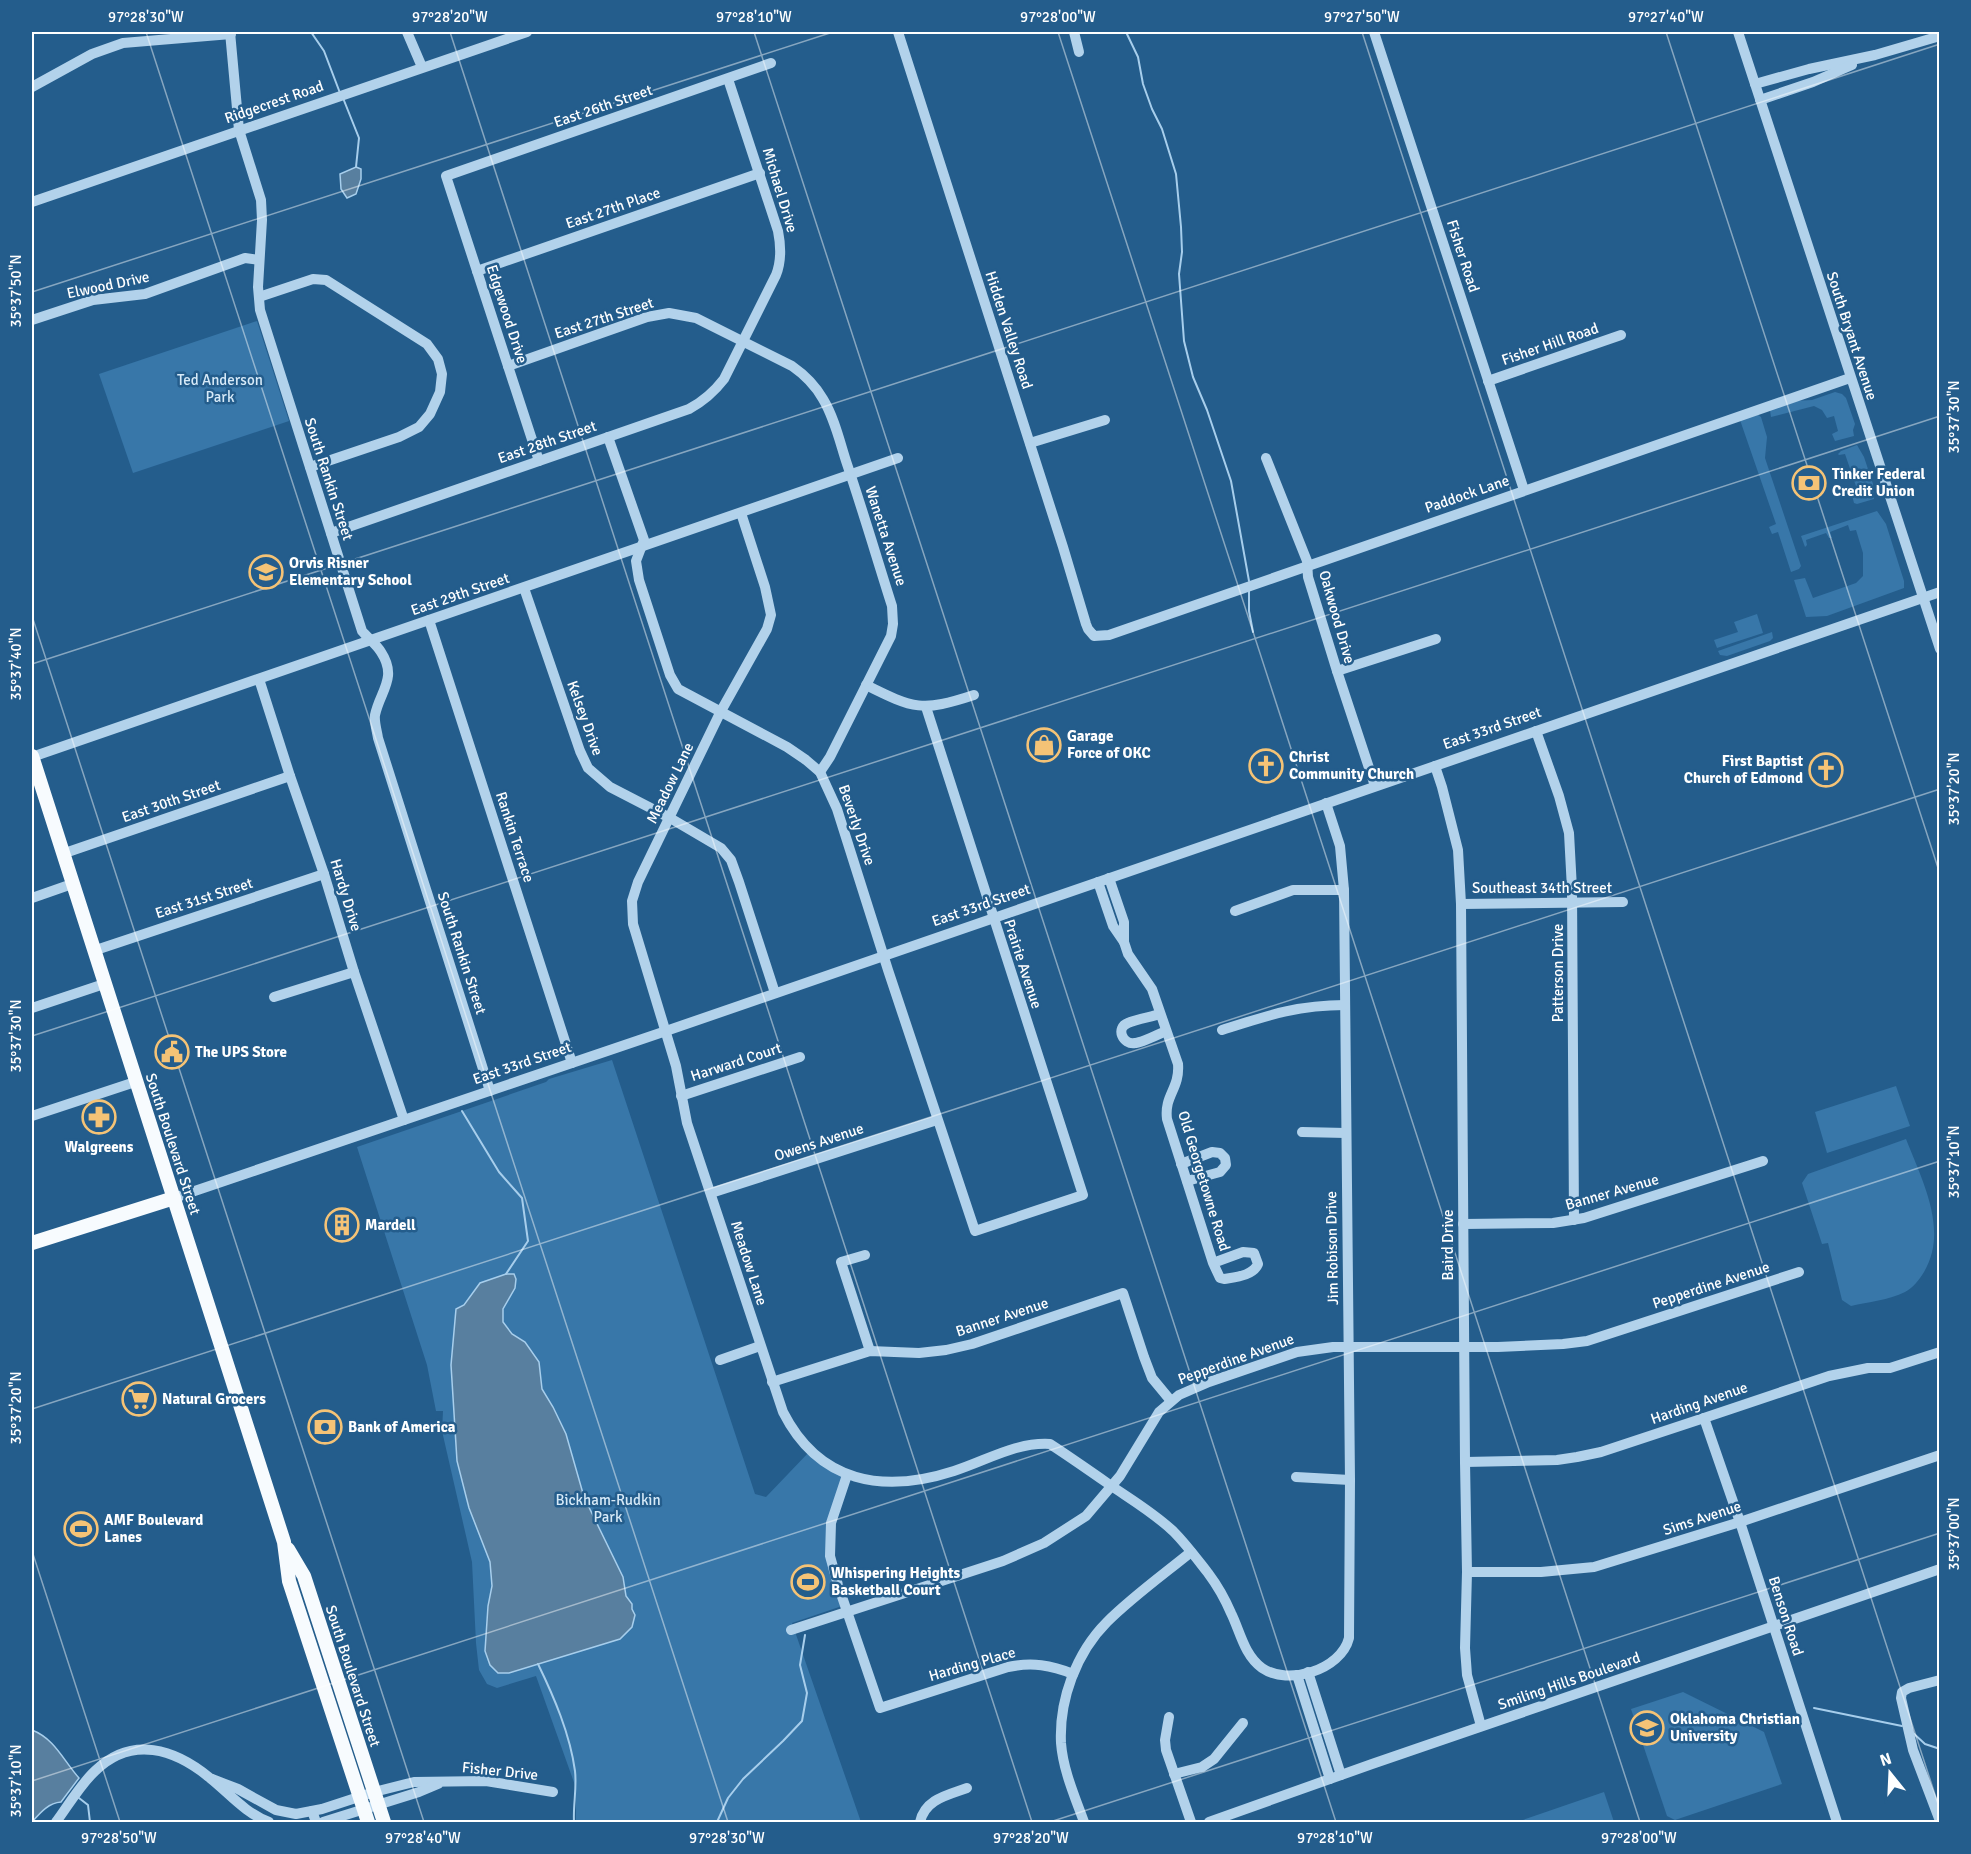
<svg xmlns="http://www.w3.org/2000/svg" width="1971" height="1854" viewBox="0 0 1971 1854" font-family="Signika,sans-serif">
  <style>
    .green { fill: #3877a9 }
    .water { fill: #587f9f; stroke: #a7ceec; stroke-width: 1.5 }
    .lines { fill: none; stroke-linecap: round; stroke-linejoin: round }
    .stream { stroke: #a7ceec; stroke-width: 2 }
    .minor { stroke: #b2d2eb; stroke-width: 10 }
    .major { stroke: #f7fbfe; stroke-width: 14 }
    .ticks { fill: none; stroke: #fff; stroke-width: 1.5; stroke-opacity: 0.45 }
    .labels { text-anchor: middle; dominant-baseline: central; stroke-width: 5; stroke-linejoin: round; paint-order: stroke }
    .street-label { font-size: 15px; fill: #fff; stroke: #245d8c }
    .park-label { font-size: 15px; fill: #d7eaf8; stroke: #245d8c }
    .poi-label { font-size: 15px; font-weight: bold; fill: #fff; stroke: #245d8c; text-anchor: start }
    .neatline { fill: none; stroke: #fff; stroke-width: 2 }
    .ticks-label { font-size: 15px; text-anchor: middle; fill: #fff }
  </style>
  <rect width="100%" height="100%" fill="#245d8c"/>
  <!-- green -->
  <g class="green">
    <path d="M257,321L289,421L133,473L99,374Z"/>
    <path d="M1835,392L1842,394L1846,398L1855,424L1853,430L1854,436L1835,441L1832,434L1838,431L1834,416L1827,418L1822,410L1814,406L1771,417L1770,410L1794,401L1812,400Z"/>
    <path d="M1757,414L1761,417L1767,437L1765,458L1801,566L1799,569L1791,572L1778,532L1772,534L1769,527L1776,524L1740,420Z"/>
    <path d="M1857,445L1864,457L1873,484L1874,499L1857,504L1854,503L1852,495L1858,492L1845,454L1839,455L1838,454L1841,451Z"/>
    <path d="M1877,511L1886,524L1904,581V588L1827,616L1806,617L1794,580L1805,578L1813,598L1856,583L1863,576V553L1856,530L1850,531L1848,525L1830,532L1832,538H1829L1826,533L1806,540L1807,545L1805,547L1801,536Z"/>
    <path d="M1757,614L1763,633L1717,648L1714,640L1738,632L1734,622Z"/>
    <path d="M1772,632L1773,638L1770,641L1727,656L1720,655L1718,651Z"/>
    <path d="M612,1060L755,1494L766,1497L810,1451L847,1475L830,1535L845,1605L792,1623L861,1822H576V1788L536,1676L497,1688L487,1684L479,1670L476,1643L472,1562L442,1431L443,1411H436L427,1365L357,1147L546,1082L549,1079Z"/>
    <path d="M1896,1086L1910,1126L1827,1153L1815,1112Z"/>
    <path d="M1906,1139C1922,1180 1949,1230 1924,1272C1919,1280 1913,1288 1905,1292C1889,1300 1868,1302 1851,1306L1842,1300L1828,1243L1822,1244L1802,1183L1808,1174Z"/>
    <path d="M1683,1692L1764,1732L1782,1784L1675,1820L1667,1816L1631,1709Z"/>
    <path d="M1604,1792L1614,1822H1517Z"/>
  </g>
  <!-- water -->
  <g class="water">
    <path d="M356,167L361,169V179L356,194L347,198L341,189L340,174Z"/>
    <path d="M506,1274H514L516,1279L515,1288L503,1309V1322L512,1334L525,1342L539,1362L542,1389L553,1407L566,1434L584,1497L623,1577L626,1596L632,1604V1609L635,1615L632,1627L620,1639L509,1673H498L490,1665L485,1651L488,1606L492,1586L490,1562L469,1508L457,1461L451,1365L456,1309L464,1305L480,1283Z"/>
    <path d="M32,1730C55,1739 63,1760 79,1778L61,1802C48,1803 40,1813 32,1822Z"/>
  </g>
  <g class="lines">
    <!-- stream -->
    <g class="stream">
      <path d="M311,32L324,51L340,93"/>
      <path d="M1126,32L1138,57L1143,84L1152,109L1162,129L1176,174L1181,227L1182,252L1179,274L1184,341L1193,377L1207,410L1231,481L1249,581"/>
      <path d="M343,98L359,138L356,167"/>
      <path d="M1249,590V611L1253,632"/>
      <path d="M462,1111L499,1172L522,1198L528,1241L506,1274"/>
      <path d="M538,1664C554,1697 570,1734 575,1771C577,1788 573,1805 574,1822"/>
      <path d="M1814,1708L1902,1726"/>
      <path d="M1912,1732L1925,1744L1940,1749"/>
      <path d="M79,1798L88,1805L90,1822"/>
      <path d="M717,1822L728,1798L743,1779L783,1741L802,1721L807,1693L800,1665L805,1635"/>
    </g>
    <!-- minor -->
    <g class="minor">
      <path d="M230,32L239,130L261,200L262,220L258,287L260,310L362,631C368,638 377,645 381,652C398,678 380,691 375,715C374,722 377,731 378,738L490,1091"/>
      <path d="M407,32L422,67"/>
      <path d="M898,32L1063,547L1086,624L1088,629L1094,636L1109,635L1850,378"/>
      <path d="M1074,32L1079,52"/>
      <path d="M1374,32L1524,490"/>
      <path d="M1738,32L1940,649"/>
      <path d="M1755,84L1809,69L1875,55L1940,36"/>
      <path d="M32,87L92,54L123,43L231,34"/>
      <path d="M1760,100L1813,82L1852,65"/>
      <path d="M32,202L527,32"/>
      <path d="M477,271L760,173"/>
      <path d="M259,297L313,279L326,280L427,344L438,359L442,374L440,392L430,414L419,427L399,437L310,467"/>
      <path d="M32,320L93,300L145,294L245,258L259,260"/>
      <path d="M508,366L647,317L669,313L696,318L792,366C805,375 815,385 823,399C835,419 840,443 847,464C863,511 877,559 892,606L893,624L891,636L830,757L820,772"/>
      <path d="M1488,381L1621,335"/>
      <path d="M608,437L644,540L636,561L639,580L670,675L678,689L787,747L806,760L820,772L837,809L888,970L975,1231L1083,1195L926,707"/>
      <path d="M1030,443L1105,420"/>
      <path d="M1266,458L1307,561L1308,577L1337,671L1375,786"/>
      <path d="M539,461L446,176L771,63"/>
      <path d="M741,513L765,587L771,615L767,629L721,711L638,882L632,901L633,924L676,1066L687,1123L783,1412C819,1483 883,1494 954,1471C986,1461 1015,1442 1050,1444C1070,1457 1090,1471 1110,1485C1132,1500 1154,1513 1173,1531C1186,1544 1197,1559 1208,1573C1217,1585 1225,1599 1231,1613C1240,1631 1244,1655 1262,1668C1288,1686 1341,1670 1349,1638L1350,1480L1344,890L1340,846L1326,803"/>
      <path d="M331,533L689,409C704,401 714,392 724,379L776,275C782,260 781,246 778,231L728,79"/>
      <path d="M524,588L580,751L588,768L610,787L670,818L721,848L731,860L739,882L775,993"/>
      <path d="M429,620L572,1063"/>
      <path d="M1337,671L1436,639"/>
      <path d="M259,679L290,776L324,874L354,972L404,1120"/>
      <path d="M866,685C914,709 922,712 974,695"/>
      <path d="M1536,731L1559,796L1569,833L1572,889L1574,1220"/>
      <path d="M32,757L898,458"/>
      <path d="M1435,766L1442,787L1458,850L1461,904L1465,1462L1467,1572L1465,1648L1467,1675L1481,1726"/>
      <path d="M62,854L290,776"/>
      <path d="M1109,878L1124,922V942"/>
      <path d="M1098,882L1113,926L1124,942L1128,954L1152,989L1178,1064C1180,1089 1164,1095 1167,1119L1213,1263L1243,1252L1254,1253L1258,1264C1253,1276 1235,1277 1224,1279L1220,1278L1213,1263"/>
      <path d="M32,898L72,884"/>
      <path d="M1461,904L1623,902"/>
      <path d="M1235,911L1293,890H1344"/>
      <path d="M93,951L324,874"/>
      <path d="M274,997L354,972"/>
      <path d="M32,1008L104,984"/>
      <path d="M1160,1014C1151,1017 1136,1019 1128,1023C1115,1028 1123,1045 1135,1043C1141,1043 1159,1034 1166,1031"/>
      <path d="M1222,1030C1266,1016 1297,1005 1345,1005"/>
      <path d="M681,1096L800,1057"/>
      <path d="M32,1116L135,1082"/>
      <path d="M1302,1132L1346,1133"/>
      <path d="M1181,1164L1212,1152L1220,1153L1225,1158L1226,1165L1220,1172L1187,1181"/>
      <path d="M711,1193L937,1120"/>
      <path d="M174,1198L666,1031L1940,592"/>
      <path d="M1463,1224L1553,1223L1584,1218L1763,1161"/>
      <path d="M865,1255L841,1262L870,1351"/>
      <path d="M720,1360L760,1346"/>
      <path d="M772,1382L870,1351L919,1353L946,1350L972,1344L1123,1293L1144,1357L1152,1378L1171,1401"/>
      <path d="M1704,1418L1740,1522L1837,1822"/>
      <path d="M1465,1462L1557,1460L1577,1457L1601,1452L1704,1418L1829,1376L1868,1368H1890L1940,1352"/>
      <path d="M847,1475L831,1523L830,1556L838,1585L880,1708L1008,1667C1032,1662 1051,1665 1073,1674"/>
      <path d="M1296,1477L1350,1480"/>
      <path d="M1467,1572H1541L1594,1567L1740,1522L1940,1455"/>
      <path d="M791,1630L1003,1561L1044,1543L1086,1516L1120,1476L1159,1412L1179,1395L1209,1382L1297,1352L1333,1347H1498L1563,1344L1587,1341L1799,1272"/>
      <path d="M1308,1672L1341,1775"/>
      <path d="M1297,1675L1330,1779"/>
      <path d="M1940,1680L1909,1688L1902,1692L1901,1698L1913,1750L1940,1821"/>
      <path d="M1169,1717L1165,1740L1166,1750L1191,1822"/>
      <path d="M1174,1774L1202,1767L1214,1759L1243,1723"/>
      <path d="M212,1779L238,1789L276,1810L296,1814L322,1809L374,1792L414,1782L486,1781L553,1792"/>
      <path d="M312,1811L316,1822"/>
      <path d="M56,1822C68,1806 80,1785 95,1771C132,1735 175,1749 210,1778C229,1793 245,1813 269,1822"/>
      <path d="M323,1822L419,1792L438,1784"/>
      <path d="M920,1822C925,1799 948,1795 967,1788"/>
      <path d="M1084,1822C1075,1797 1063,1770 1061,1743C1059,1700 1076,1653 1107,1622C1132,1597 1164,1574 1191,1552"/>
      <path d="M1209,1822L1372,1764L1940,1569"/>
    </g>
    <!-- major -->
    <g class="major">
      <path d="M32,756L284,1542L289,1581L368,1822"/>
      <path d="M32,1243L174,1198"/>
      <path d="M288,1549L304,1576L384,1822"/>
    </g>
  </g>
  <!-- ticks -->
  <path class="ticks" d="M146,32L728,1822M450,32L1032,1822M754,32L1336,1822M1058,32L1640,1822M1362,32L1940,1810M1666,32L1940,874M32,292L833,32M32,616L424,1822M32,664L1940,44M32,1036L1940,416M32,1409L1940,789M32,1551L120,1822M32,1781L1940,1161M1050,1822L1940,1533"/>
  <!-- icons -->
  <defs>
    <symbol id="bank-ring" viewBox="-11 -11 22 22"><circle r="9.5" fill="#245d8c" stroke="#f5c376" stroke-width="1.5"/><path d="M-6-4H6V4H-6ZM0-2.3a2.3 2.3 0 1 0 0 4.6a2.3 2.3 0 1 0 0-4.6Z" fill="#f5c376"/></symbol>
    <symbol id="school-ring" viewBox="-11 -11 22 22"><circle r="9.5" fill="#245d8c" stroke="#f5c376" stroke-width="1.5"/><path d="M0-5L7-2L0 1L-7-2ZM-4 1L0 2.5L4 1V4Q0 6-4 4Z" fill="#f5c376"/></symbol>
    <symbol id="shop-ring" viewBox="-11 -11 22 22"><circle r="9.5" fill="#245d8c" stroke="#f5c376" stroke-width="1.5"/><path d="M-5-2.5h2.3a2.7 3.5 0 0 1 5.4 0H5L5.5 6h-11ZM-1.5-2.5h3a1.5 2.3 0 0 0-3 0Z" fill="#f5c376"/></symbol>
    <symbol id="church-ring" viewBox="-11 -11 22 22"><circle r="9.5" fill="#245d8c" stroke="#f5c376" stroke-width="1.5"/><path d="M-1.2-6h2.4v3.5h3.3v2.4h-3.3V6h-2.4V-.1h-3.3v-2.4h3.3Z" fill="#f5c376"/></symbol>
    <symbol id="civic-ring" viewBox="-11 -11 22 22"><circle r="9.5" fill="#245d8c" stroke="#f5c376" stroke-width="1.5"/><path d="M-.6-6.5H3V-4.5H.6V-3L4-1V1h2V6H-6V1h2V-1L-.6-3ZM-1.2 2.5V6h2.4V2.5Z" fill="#f5c376"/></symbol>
    <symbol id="pharmacy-ring" viewBox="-11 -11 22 22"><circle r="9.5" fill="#245d8c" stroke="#f5c376" stroke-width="1.5"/><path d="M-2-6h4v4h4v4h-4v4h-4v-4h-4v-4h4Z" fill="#f5c376"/></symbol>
    <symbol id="building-ring" viewBox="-11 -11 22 22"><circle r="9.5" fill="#245d8c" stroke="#f5c376" stroke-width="1.5"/><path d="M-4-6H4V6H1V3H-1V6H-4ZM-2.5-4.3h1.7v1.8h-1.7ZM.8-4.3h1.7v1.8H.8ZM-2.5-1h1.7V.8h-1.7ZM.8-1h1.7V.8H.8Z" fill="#f5c376"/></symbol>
    <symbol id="supermarket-ring" viewBox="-11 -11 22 22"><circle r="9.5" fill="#245d8c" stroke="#f5c376" stroke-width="1.5"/><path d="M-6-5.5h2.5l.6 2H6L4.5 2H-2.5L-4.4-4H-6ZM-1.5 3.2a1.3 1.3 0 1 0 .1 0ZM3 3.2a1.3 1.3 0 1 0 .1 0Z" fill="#f5c376"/></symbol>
    <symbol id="stadium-ring" viewBox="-11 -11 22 22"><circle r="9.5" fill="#245d8c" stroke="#f5c376" stroke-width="1.5"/><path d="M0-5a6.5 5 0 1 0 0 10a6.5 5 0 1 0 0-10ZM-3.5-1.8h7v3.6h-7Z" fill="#f5c376"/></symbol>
    <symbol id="university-ring" viewBox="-11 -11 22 22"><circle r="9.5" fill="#245d8c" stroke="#f5c376" stroke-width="1.5"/><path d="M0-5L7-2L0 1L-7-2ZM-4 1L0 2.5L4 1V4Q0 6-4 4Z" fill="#f5c376"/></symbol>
  </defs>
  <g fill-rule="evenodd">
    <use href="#bank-ring" x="1790" y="464" width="38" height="38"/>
    <use href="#school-ring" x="247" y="553" width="38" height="38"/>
    <use href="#shop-ring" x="1025" y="726" width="38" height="38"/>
    <use href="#church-ring" x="1247" y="747" width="38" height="38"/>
    <use href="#church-ring" x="1807" y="751" width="38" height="38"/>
    <use href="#civic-ring" x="153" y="1033" width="38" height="38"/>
    <use href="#pharmacy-ring" x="80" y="1098" width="38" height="38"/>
    <use href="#building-ring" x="323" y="1206" width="38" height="38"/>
    <use href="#supermarket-ring" x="120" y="1380" width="38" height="38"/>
    <use href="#bank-ring" x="306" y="1408" width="38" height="38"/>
    <use href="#stadium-ring" x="62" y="1510" width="38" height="38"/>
    <use href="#stadium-ring" x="789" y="1563" width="38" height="38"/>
    <use href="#university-ring" x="1628" y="1709" width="38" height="38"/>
  </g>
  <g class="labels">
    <!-- street labels -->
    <g class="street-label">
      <text transform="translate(274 102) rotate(-19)">Ridgecrest Road</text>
      <text transform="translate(603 106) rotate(-19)">East 26th Street</text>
      <text transform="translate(780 190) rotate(73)">Michael Drive</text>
      <text transform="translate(613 208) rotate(-19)">East 27th Place</text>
      <text transform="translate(1463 256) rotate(72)">Fisher Road</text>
      <text transform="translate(108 285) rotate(-12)">Elwood Drive</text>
      <text transform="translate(507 314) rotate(72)">Edgewood Drive</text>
      <text transform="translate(604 318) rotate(-18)">East 27th Street</text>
      <text transform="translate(1009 330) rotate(72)">Hidden Valley Road</text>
      <text transform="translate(1852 336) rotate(72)">South Bryant Avenue</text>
      <text transform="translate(1550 344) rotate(-19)">Fisher Hill Road</text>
      <text transform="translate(547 442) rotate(-19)">East 28th Street</text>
      <text transform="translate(329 479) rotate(72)">South Rankin Street</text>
      <text transform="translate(1467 494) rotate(-19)">Paddock Lane</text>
      <text transform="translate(886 536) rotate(72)">Wanetta Avenue</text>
      <text transform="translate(460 594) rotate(-19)">East 29th Street</text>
      <text transform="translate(1337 617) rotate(74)">Oakwood Drive</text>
      <text transform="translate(585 718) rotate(70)">Kelsey Drive</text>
      <text transform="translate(1492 728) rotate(-19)">East 33rd Street</text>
      <text transform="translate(670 783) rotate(-64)">Meadow Lane</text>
      <text transform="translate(171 801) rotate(-19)">East 30th Street</text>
      <text transform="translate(857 825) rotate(71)">Beverly Drive</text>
      <text transform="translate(515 837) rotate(72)">Rankin Terrace</text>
      <text x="1542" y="888">Southeast 34th Street</text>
      <text transform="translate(346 895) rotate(73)">Hardy Drive</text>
      <text transform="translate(204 898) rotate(-18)">East 31st Street</text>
      <text transform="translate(981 905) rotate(-19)">East 33rd Street</text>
      <text transform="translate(462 953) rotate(72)">South Rankin Street</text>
      <text transform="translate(1023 964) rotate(72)">Prairie Avenue</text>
      <text transform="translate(1558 973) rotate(-90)">Patterson Drive</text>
      <text transform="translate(736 1062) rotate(-18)">Harward Court</text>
      <text transform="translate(522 1063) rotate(-19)">East 33rd Street</text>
      <text transform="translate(819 1142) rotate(-18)">Owens Avenue</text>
      <text transform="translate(173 1144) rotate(72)">South Boulevard Street</text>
      <text transform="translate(1204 1181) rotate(73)">Old Georgetowne Road</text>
      <text transform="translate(1612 1192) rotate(-16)">Banner Avenue</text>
      <text transform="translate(1448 1245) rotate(-90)">Baird Drive</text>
      <text transform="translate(1332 1248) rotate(-91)">Jim Robison Drive</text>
      <text transform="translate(749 1263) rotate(72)">Meadow Lane</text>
      <text transform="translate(1711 1285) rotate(-18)">Pepperdine Avenue</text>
      <text transform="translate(1002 1317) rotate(-18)">Banner Avenue</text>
      <text transform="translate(1236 1359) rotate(-20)">Pepperdine Avenue</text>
      <text transform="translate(1699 1403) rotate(-19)">Harding Avenue</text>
      <text transform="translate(1702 1518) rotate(-18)">Sims Avenue</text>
      <text transform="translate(1786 1616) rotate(72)">Benson Road</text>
      <text transform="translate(972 1664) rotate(-16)">Harding Place</text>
      <text transform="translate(353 1676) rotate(72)">South Boulevard Street</text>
      <text transform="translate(1569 1681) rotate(-19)">Smiling Hills Boulevard</text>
      <text transform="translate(500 1771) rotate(6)">Fisher Drive</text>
    </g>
    <!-- park labels -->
    <g class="park-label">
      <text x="220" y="380">Ted Anderson<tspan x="220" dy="17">Park</tspan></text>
      <text x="608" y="1500">Bickham-Rudkin<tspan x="608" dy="17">Park</tspan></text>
    </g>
    <!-- poi labels -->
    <g class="poi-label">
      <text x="1832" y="474">Tinker Federal<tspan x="1832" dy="17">Credit Union</tspan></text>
      <text x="289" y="563">Orvis Risner<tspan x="289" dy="17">Elementary School</tspan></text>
      <text x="1067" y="736">Garage<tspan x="1067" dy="17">Force of OKC</tspan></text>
      <text x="1289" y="757">Christ<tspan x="1289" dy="17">Community Church</tspan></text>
      <text x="1803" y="761" text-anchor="end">First Baptist<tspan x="1803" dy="17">Church of Edmond</tspan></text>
      <text x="195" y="1052">The UPS Store</text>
      <text x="99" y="1147" text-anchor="middle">Walgreens</text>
      <text x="365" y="1225">Mardell</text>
      <text x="162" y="1399">Natural Grocers</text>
      <text x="348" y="1427">Bank of America</text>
      <text x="104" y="1520">AMF Boulevard<tspan x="104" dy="17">Lanes</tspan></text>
      <text x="831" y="1573">Whispering Heights<tspan x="831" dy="17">Basketball Court</tspan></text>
      <text x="1670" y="1719">Oklahoma Christian<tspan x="1670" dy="17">University</tspan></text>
    </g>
  </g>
  <!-- border -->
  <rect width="1971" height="1854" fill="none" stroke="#245d8c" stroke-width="66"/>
  <!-- north arrow -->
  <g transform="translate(1890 1773) rotate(342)" stroke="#245d8c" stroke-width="4.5" paint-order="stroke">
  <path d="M0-4.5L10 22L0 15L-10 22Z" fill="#ffffff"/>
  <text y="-9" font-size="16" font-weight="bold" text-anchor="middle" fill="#ffffff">N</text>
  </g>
  <rect x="33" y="33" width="1905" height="1788" class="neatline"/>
  <g class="ticks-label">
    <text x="146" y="22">97°28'30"W</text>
    <text x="450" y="22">97°28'20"W</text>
    <text x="754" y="22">97°28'10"W</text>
    <text x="1058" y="22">97°28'00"W</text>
    <text x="1362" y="22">97°27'50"W</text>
    <text x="1666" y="22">97°27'40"W</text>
    <text transform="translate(16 291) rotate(-90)" y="5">35°37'50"N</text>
    <text transform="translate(1954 417) rotate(-90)" y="5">35°37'30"N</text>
    <text transform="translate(16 664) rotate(-90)" y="5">35°37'40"N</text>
    <text transform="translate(1954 789) rotate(-90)" y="5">35°37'20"N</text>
    <text transform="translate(16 1036) rotate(-90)" y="5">35°37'30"N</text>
    <text transform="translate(1954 1162) rotate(-90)" y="5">35°37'10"N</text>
    <text transform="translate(16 1408) rotate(-90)" y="5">35°37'20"N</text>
    <text transform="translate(1954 1534) rotate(-90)" y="5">35°37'00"N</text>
    <text transform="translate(16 1781) rotate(-90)" y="5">35°37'10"N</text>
    <text x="119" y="1843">97°28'50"W</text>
    <text x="423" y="1843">97°28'40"W</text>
    <text x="727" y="1843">97°28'30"W</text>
    <text x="1031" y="1843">97°28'20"W</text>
    <text x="1335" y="1843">97°28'10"W</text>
    <text x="1639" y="1843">97°28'00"W</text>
  </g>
</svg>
